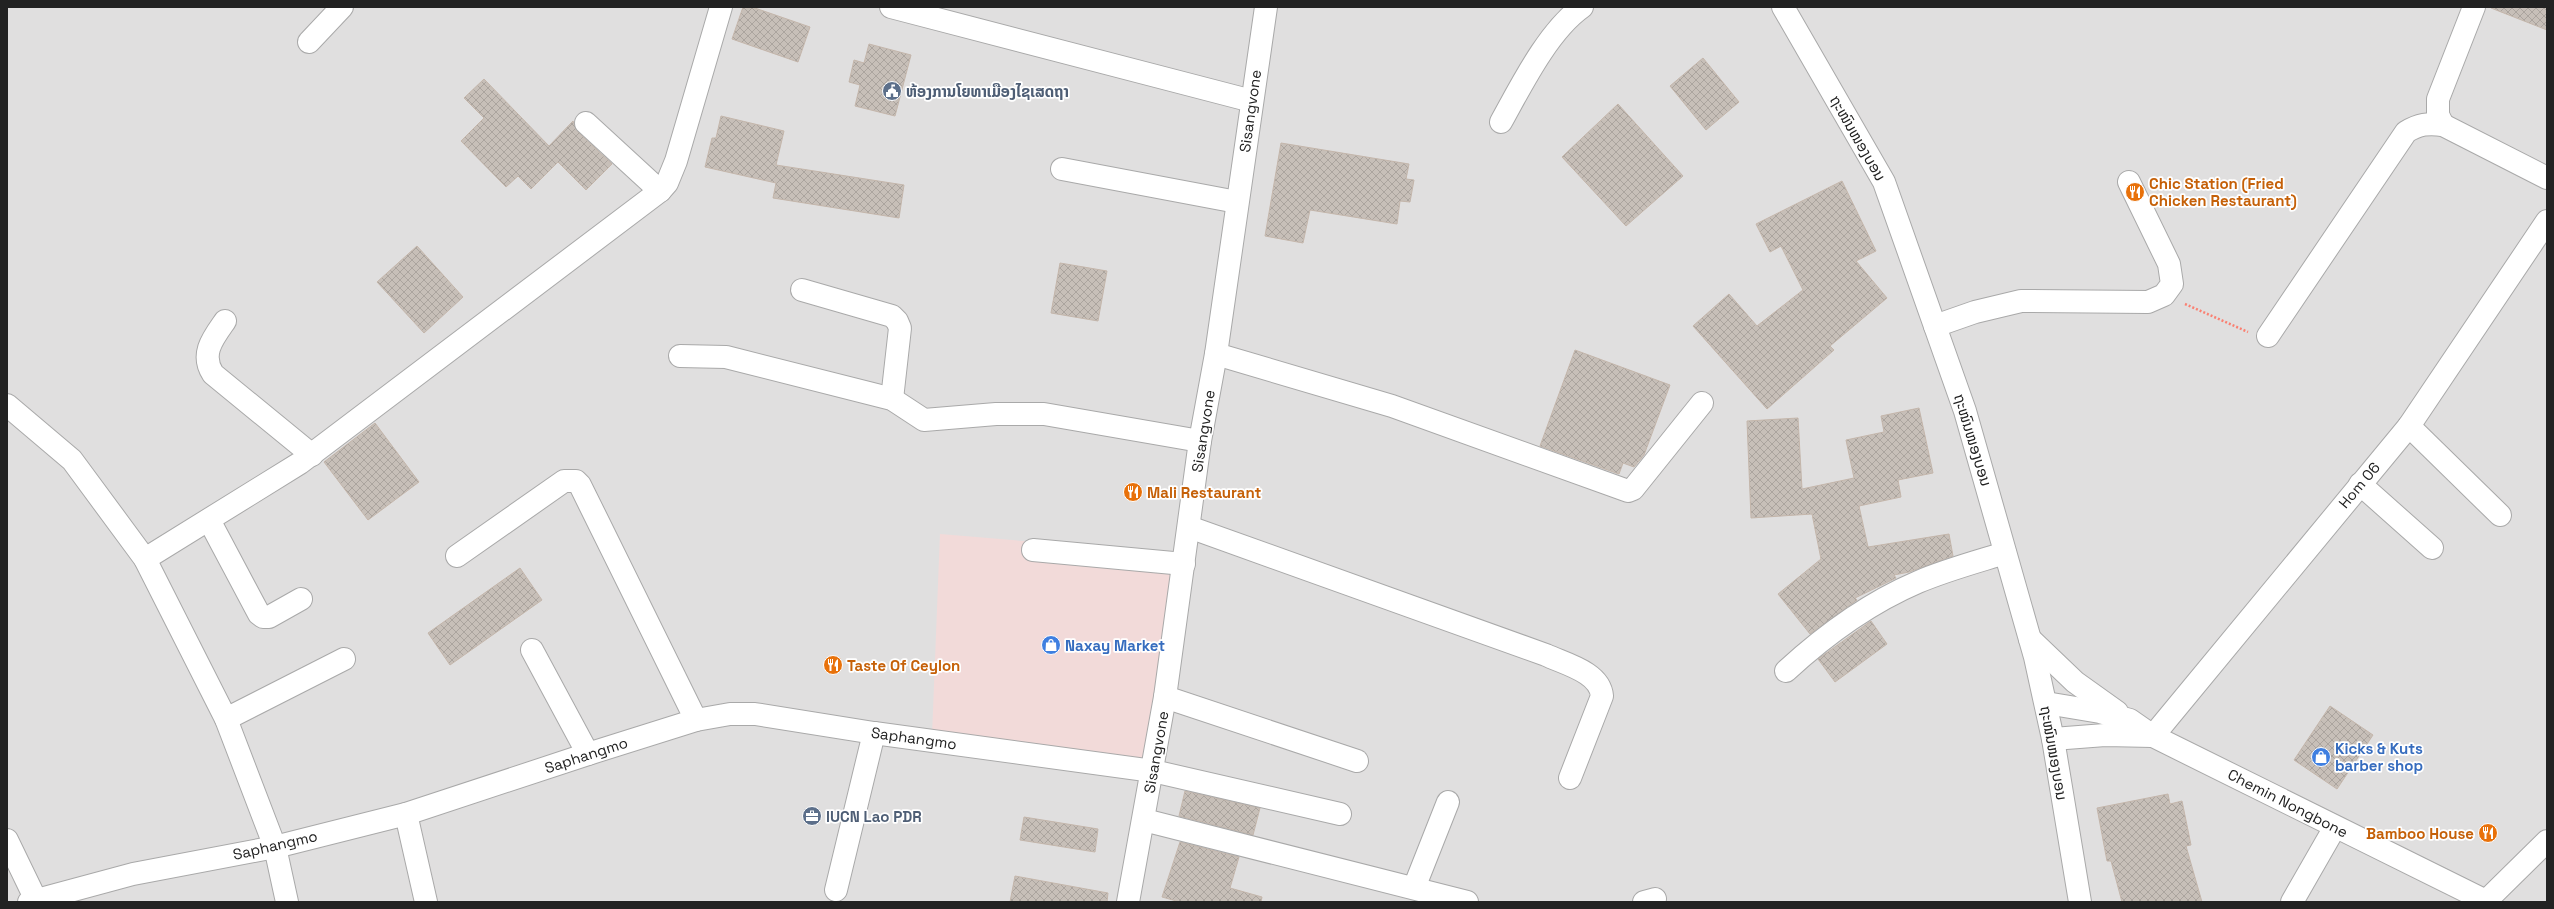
<svg xmlns="http://www.w3.org/2000/svg" width="2554" height="909" viewBox="0 0 2554 909" font-family="'Space Grotesk','Noto Sans Lao',sans-serif">
  <style>
    .residential { fill: #e0dfdf }
    .commercial { fill: #f2dad9 }
    .building { fill: url(#building-cross-hatch); stroke: #c4b6ab }
    .lines { fill: none; stroke-linecap: round; stroke-linejoin: round }
    .minor-casing { stroke: #a9a9a9; stroke-width: 24 }
    .path { stroke: #fa8072; stroke-width: 2.5; stroke-dasharray: 2 2; stroke-linecap: butt }
    .minor { stroke: #fff; stroke-width: 22 }
    .labels { text-anchor: middle; dominant-baseline: central; stroke-width: 3.5; stroke-linejoin: round; paint-order: stroke }
    .service-label { font-size: 15px; font-weight: bold; fill: #4e5e75; stroke: #fff; text-anchor: start }
    .street-label { font-size: 15px; fill: #222; stroke: #fff }
    .food-label { font-size: 15px; font-weight: bold; fill: #c56008; stroke: #fff; text-anchor: start }
    .shop-label { font-size: 15px; font-weight: bold; fill: #366cbe; stroke: #fff; text-anchor: start }
  </style>
  <defs>
    <pattern id="building-cross-hatch" width="8" height="8" patternUnits="userSpaceOnUse"><rect width="8" height="8" fill="#c7bfb8"/><path d="M0 0l8 8M0 8l8-8" fill="none" stroke="#aba49e"/></pattern>
  </defs>
  <rect width="100%" height="100%" fill="#f2efe9"/>
  <!-- residential -->
  <rect class="residential" x="7" y="7" width="2540" height="895"/>
  <!-- commercial -->
  <path class="commercial" d="M940,534L1178,554L1151,763L932,736Z"/>
  <!-- building -->
  <g class="building">
    <path d="M743,7H752L810,27L798,62L732,39Z"/>
    <path d="M2547,7V30L2491,8V7Z"/>
    <path d="M869,44L911,55L895,116L855,106L860,85L849,82L854,60L864,63Z"/>
    <path d="M1703,58L1739,102L1706,130L1670,86Z"/>
    <path d="M484,79L549,146L573,121L578,132L612,164L586,190L558,162L531,189L518,176L506,187L461,141L484,118L464,98Z"/>
    <path d="M1618,104L1683,176L1626,226L1562,157Z"/>
    <path d="M721,116L784,131L776,165L904,185L899,218L773,198L776,183L705,167L712,138H716Z"/>
    <path d="M1281,143L1409,164L1406,179L1414,180L1410,202L1400,201L1397,224L1310,210L1303,243L1265,236Z"/>
    <path d="M1842,181L1876,251L1856,261L1887,298L1830,346L1834,350L1767,409L1693,326L1729,294L1757,326L1803,290L1781,246L1770,252L1756,224Z"/>
    <path d="M417,246L463,297L424,333L377,282Z"/>
    <path d="M1060,263L1107,271L1098,321L1051,313Z"/>
    <path d="M1575,350L1670,385L1644,455L1634,467L1623,463L1619,474L1540,446Z"/>
    <path d="M1919,408L1933,473L1898,480L1901,497L1859,506L1868,547L1949,534L1953,556L1909,572L1894,575L1896,578L1855,598L1857,600L1810,634L1778,594L1821,559L1812,514L1751,518L1747,421L1798,418L1802,489L1854,478L1846,440L1884,432L1881,416Z"/>
    <path d="M375,423L419,482L368,520L324,462Z"/>
    <path d="M520,568L542,600L450,665L428,633Z"/>
    <path d="M1871,621L1887,644L1835,682L1818,659Z"/>
    <path d="M2330,706L2373,735L2337,789L2294,760Z"/>
    <path d="M1185,791L1260,808L1253,835L1179,816Z"/>
    <path d="M2168,794L2170,804L2182,801L2191,845L2186,846L2202,902H2122L2111,861H2107L2097,808Z"/>
    <path d="M1024,817L1098,829L1095,852L1020,840Z"/>
    <path d="M1180,842L1239,857L1230,888L1262,897L1261,902H1180L1162,897Z"/>
    <path d="M1015,876L1108,893L1107,902H1010Z"/>
  </g>
  <g class="lines">
    <defs>
      <g id="minor">
        <path d="M891,7L1252,101"/>
        <path d="M1783,7L1884,182L1965,411L2035,657L2053,739L2080,902"/>
        <path d="M309,42L342,7"/>
        <path d="M1501,122C1521,86 1548,31 1582,7"/>
        <path d="M586,123L660,191"/>
        <path d="M2443,125L2438,115V99L2474,7"/>
        <path d="M1062,169L1237,202"/>
        <path d="M802,290L892,316L897,321L900,328L892,399"/>
        <path d="M225,321C213,338 200,354 213,374L312,455"/>
        <path d="M1935,326L1975,312L2021,301L2148,302L2164,295L2172,284L2169,264L2129,182"/>
        <path d="M2268,336L2406,132C2419,124 2428,123 2443,125L2547,178"/>
        <path d="M1216,354L1392,406L1628,491L1633,489L1702,403"/>
        <path d="M680,356L726,357L892,399L924,420L996,414H1044L1200,441"/>
        <path d="M7,405L72,460L145,559L226,719L275,847L287,902"/>
        <path d="M2409,426L2500,515"/>
        <path d="M2360,484L2432,548"/>
        <path d="M209,520L259,614L263,617H269L301,599"/>
        <path d="M1189,527L1546,655C1565,664 1600,672 1602,696L1570,778"/>
        <path d="M1033,550L1184,564"/>
        <path d="M457,556L564,481H576L580,485L696,720"/>
        <path d="M145,559L300,463L660,191L667,183L676,161L721,7"/>
        <path d="M2030,639L2075,682L2117,712"/>
        <path d="M532,650L588,754"/>
        <path d="M1786,671C1825,635 1869,603 1918,582C1946,570 1976,562 2005,553"/>
        <path d="M1165,697L1357,761"/>
        <path d="M2046,703L2100,712L2130,720L2153,736L2488,902"/>
        <path d="M226,719L344,659"/>
        <path d="M2153,736L2409,426L2547,221"/>
        <path d="M2053,739L2105,735L2153,736"/>
        <path d="M406,814L426,902"/>
        <path d="M1144,820L1467,902"/>
        <path d="M7,840L36,900"/>
        <path d="M1414,888L1448,802"/>
        <path d="M836,890L874,733"/>
        <path d="M29,902L133,874L275,847L406,814L588,754L696,720L730,714H755L874,733L1153,771L1340,814"/>
        <path d="M1128,902L1165,697L1200,441L1216,354L1266,7"/>
        <path d="M1644,902L1655,899"/>
        <path d="M2292,902L2335,827"/>
        <path d="M2485,902L2547,841"/>
      </g>
    </defs>
    <!-- minor casing -->
    <use href="#minor" class="minor-casing"/>
    <!-- path -->
    <path class="path" d="M2185,304L2248,332"/>
    <!-- minor -->
    <use href="#minor" class="minor"/>
  </g>
  <!-- icons -->
  <defs>
    <symbol id="civic-disc" viewBox="-11 -11 22 22"><circle r="9.5" fill="#5c6f8a" stroke="#fff"/><path d="M-.6-6.5H3V-4.5H.6V-3L4-1V1h2V6H-6V1h2V-1L-.6-3ZM-1.2 2.5V6h2.4V2.5Z" fill="#fff"/></symbol>
    <symbol id="restaurant-disc" viewBox="-11 -11 22 22"><circle r="9.5" fill="#e8710a" stroke="#fff"/><path d="M-5-6h1v4h1v-4h1v4h1v-4h1v5L-1.5 .5V6h-2V.5L-5-1ZM5-6V6H3V1.5H1.5Q1.5-4 5-6Z" fill="#fff"/></symbol>
    <symbol id="shop-disc" viewBox="-11 -11 22 22"><circle r="9.5" fill="#3f7fe0" stroke="#fff"/><path d="M-5-2.5h2.3a2.7 3.5 0 0 1 5.4 0H5L5.5 6h-11ZM-1.5-2.5h3a1.5 2.3 0 0 0-3 0Z" fill="#fff"/></symbol>
    <symbol id="office-disc" viewBox="-11 -11 22 22"><circle r="9.5" fill="#5c6f8a" stroke="#fff"/><path d="M-6-3h4V-5.5h4V-3h4V5H-6ZM-1-4.5V-3h2v-1.5ZM-6 0V1H6V0Z" fill="#fff"/></symbol>
  </defs>
  <g fill-rule="evenodd">
    <use href="#civic-disc" x="881" y="80" width="22" height="22"/>
    <use href="#restaurant-disc" x="2124" y="181" width="22" height="22"/>
    <use href="#restaurant-disc" x="1122" y="481" width="22" height="22"/>
    <use href="#shop-disc" x="1040" y="634" width="22" height="22"/>
    <use href="#restaurant-disc" x="822" y="654" width="22" height="22"/>
    <use href="#shop-disc" x="2310" y="746" width="22" height="22"/>
    <use href="#office-disc" x="801" y="805" width="22" height="22"/>
    <use href="#restaurant-disc" x="2477" y="822" width="22" height="22"/>
  </g>
  <g class="labels">
    <!-- service labels -->
    <g class="service-label">
      <text x="906" y="91">ຫ້ອງການໂຍທາເມືອງໄຊເສດຖາ</text>
      <text x="826" y="816">IUCN Lao PDR</text>
    </g>
    <!-- street labels -->
    <g class="street-label">
      <text transform="translate(1250 111) rotate(-82)">Sisangvone</text>
      <text transform="translate(1858 138) rotate(60)">ຖະໜົນໜອງບອນ</text>
      <text transform="translate(1203 431) rotate(-81)">Sisangvone</text>
      <text transform="translate(1973 440) rotate(73)">ຖະໜົນໜອງບອນ</text>
      <text transform="translate(2359 485) rotate(-50)">Hom 06</text>
      <text transform="translate(914 738) rotate(8)">Saphangmo</text>
      <text transform="translate(1156 752) rotate(-80)">Sisangvone</text>
      <text transform="translate(2054 753) rotate(80)">ຖະໜົນໜອງບອນ</text>
      <text transform="translate(586 755) rotate(-18)">Saphangmo</text>
      <text transform="translate(2288 803) rotate(27)">Chemin Nongbone</text>
      <text transform="translate(275 845) rotate(-13)">Saphangmo</text>
    </g>
    <!-- food labels -->
    <g class="food-label">
      <text x="2149" y="183">Chic Station (Fried<tspan x="2149" dy="17">Chicken Restaurant)</tspan></text>
      <text x="1147" y="492">Mali Restaurant</text>
      <text x="847" y="665">Taste Of Ceylon</text>
      <text x="2474" y="833" text-anchor="end">Bamboo House</text>
    </g>
    <!-- shop labels -->
    <g class="shop-label">
      <text x="1065" y="645">Naxay Market</text>
      <text x="2335" y="748">Kicks &amp; Kuts<tspan x="2335" dy="17">barber shop</tspan></text>
    </g>
  </g>
  <!-- border -->
  <rect width="2554" height="909" fill="none" stroke="#222222" stroke-width="16"/>
</svg>
